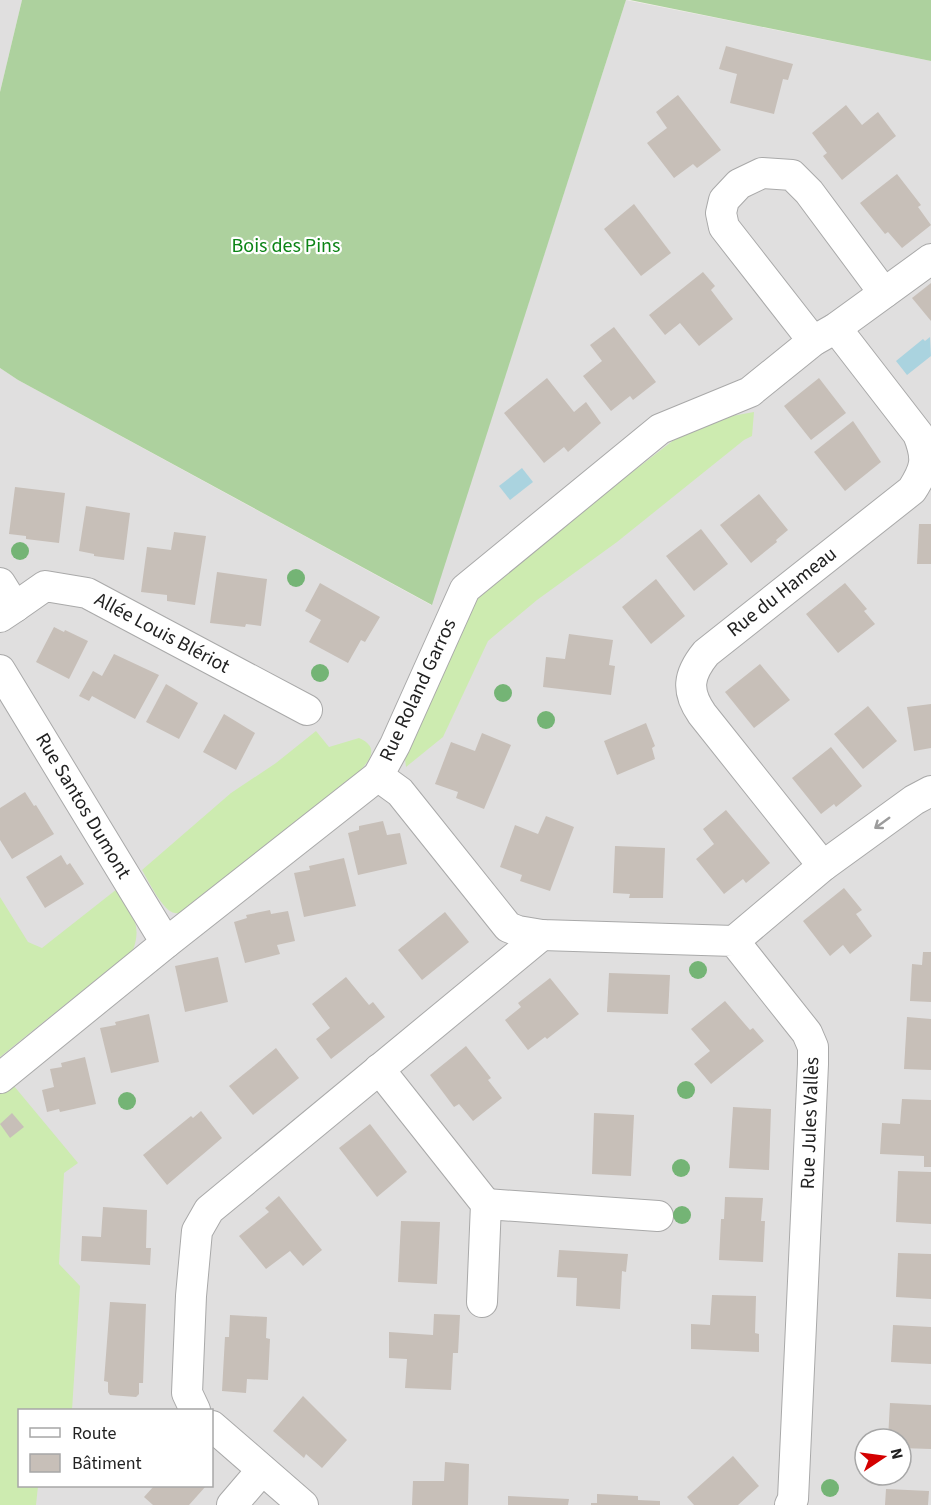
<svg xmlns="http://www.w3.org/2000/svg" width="931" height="1505" viewBox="0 0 931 1505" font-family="'Source Sans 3',sans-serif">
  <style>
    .residential { fill: #e0dfdf; fill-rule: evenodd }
    .grass { fill: #cdebb0 }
    .forest { fill: #add19e }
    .water { fill: #aad3df }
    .building { fill: #c7bfb8 }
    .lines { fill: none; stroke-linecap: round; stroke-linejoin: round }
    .minor-casing { stroke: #a9a9a9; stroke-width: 32 }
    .minor { stroke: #fff; stroke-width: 30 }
    .tree { fill: #74b475 }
    .oneway { stroke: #9c9c9c }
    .labels { text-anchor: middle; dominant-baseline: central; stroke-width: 4.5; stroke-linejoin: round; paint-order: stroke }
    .park-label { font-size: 20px; fill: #0c8416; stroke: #fff }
    .street-label { font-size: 20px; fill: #222; stroke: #fff }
  </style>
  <rect width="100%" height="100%" fill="#f2efe9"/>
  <!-- residential -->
  <g class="residential">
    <path d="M0,0H22L0,92Z"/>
    <path d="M626,0L931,61V1505H0V368L18,380L431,605ZM20,1410H212V1486H20ZM865,1439H901V1475H865Z"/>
  </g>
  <!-- grass -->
  <g class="grass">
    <path d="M754,412L752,436L744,440L617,542L537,600L488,641L443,737L406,767L405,759L407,748L476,600L499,575L679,436L732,416Z"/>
    <path d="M316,731L329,747L359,738C384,749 365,765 354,777L185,911C182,912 179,914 175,913C163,912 148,880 142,870L231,793L276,763Z"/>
    <path d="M117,889C130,912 143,923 133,950L0,1057V897L28,942L42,948Z"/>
    <path d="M4,1074L78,1163L64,1173L59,1264L80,1286L72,1410H20V1486H38L36,1505H0V1078Z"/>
  </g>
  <!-- forest -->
  <g class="forest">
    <path d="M22,0H626L432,605L18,380L0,368V92Z"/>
    <path d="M630,0H931V61Z"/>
  </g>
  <!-- water -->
  <g class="water">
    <path d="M930,337L931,356L907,375L896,361L923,339L925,341Z"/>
    <path d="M522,468L533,482L510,500L499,486Z"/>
  </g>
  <!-- building -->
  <g class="building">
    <path d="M726,46L793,64L788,80L783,79L774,114L730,103L737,74L719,69Z"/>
    <path d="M678,95L721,150L697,168L693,164L674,178L647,143L667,128L656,112Z"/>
    <path d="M846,105L862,125L878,112L896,136L842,180L823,156L827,153L812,133Z"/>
    <path d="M897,174L921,205L918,207L931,225L902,248L888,232L885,234L860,203Z"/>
    <path d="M634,204L671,253L641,276L604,229Z"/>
    <path d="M703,272L715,286L711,290L733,319L699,346L680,323L665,335L649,315Z"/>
    <path d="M931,283V321L912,298Z"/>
    <path d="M614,327L656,382L633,400L630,396L611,411L583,376L602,361L590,345Z"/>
    <path d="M547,378L574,412L586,402L601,423L568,452L564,447L544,463L504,413Z"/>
    <path d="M819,378L846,413L811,440L784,406Z"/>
    <path d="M853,421L881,462L845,491L814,452Z"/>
    <path d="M15,487L65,493L59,543L26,539V536L9,534Z"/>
    <path d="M759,494L788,530L776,540L777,542L751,563L720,525Z"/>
    <path d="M86,506L130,513L124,560L94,556V554L79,551Z"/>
    <path d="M919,524H931V564H917Z"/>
    <path d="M701,529L728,564L694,591L666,556Z"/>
    <path d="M174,532L206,536L195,605L167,601V595L141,592L147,547L171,550Z"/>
    <path d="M217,572L267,579L261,626L246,624L245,627L210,623Z"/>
    <path d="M656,579L685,616L651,644L622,607Z"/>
    <path d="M320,583L380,617L365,642L361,640L348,663L309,642L321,620L305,611Z"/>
    <path d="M845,583L867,609L864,611L875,624L838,653L806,614Z"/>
    <path d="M54,627L64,632L65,630L88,641L69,679L36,662Z"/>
    <path d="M569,634L613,640L609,665L615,666L611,695L543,687L546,657L565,659Z"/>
    <path d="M114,654L159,675L135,719L92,696L89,701L79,696L93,671L102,676Z"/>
    <path d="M760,664L790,700L754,728L725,692Z"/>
    <path d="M166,684L198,703L179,739L146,722Z"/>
    <path d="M931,704V748L914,751L907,707Z"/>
    <path d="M868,706L897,741L863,769L834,734Z"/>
    <path d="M224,714L255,733L236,770L203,752Z"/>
    <path d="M646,723L655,746L652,748L655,759L617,775L604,741Z"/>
    <path d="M482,733L511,745L484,809L456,798L458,792L435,784L451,742L475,751Z"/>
    <path d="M831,747L862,786L836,807L834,804L821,814L792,778Z"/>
    <path d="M25,792L34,806L36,805L54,834L12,859L0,840V808Z"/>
    <path d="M726,810L770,863L746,883L743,879L724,894L696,859L714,844L703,829Z"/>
    <path d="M546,816L574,827L550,891L520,881L522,875L500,867L515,825L538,834Z"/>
    <path d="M383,821L387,835L400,833L407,864L358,875L348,833L359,830V826Z"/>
    <path d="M615,846L665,848L663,898H629L630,894L613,893Z"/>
    <path d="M61,855L67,865L70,863L84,884L45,908L26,877Z"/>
    <path d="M344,858L356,906L304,917L294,873L310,870L309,866Z"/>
    <path d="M844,888L862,910L856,914L872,936L850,954L843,945L830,956L803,921Z"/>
    <path d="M270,910L271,914L288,911L295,941L277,945L280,954L245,963L234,922L247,918L246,915Z"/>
    <path d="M445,912L469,942L422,980L398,950Z"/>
    <path d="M923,952H931V1002L910,1001L912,964L922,965Z"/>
    <path d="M218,957L228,1002L185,1012L175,966Z"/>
    <path d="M609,973L670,975L668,1014L607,1012Z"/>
    <path d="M346,977L369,1005L373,1002L385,1017L331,1059L316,1039L330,1028L312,1004Z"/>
    <path d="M550,978L579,1014L547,1039L545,1037L528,1050L505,1020L521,1007L518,1003Z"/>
    <path d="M725,1001L750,1030L753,1028L764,1041L711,1084L694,1064L710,1051L691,1029Z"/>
    <path d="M149,1014L159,1062L111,1073L100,1028L116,1025L115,1022Z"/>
    <path d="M907,1017L931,1019V1070L904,1069Z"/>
    <path d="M466,1046L491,1078L488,1080L502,1098L473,1121L459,1104L454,1107L430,1075Z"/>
    <path d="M276,1048L299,1078L253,1115L229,1086Z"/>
    <path d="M85,1057L96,1104L60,1112L59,1109L47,1112L42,1090L54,1087L50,1069L62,1067L61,1063Z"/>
    <path d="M902,1099L931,1100V1167H924V1156L880,1154L882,1123L900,1124Z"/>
    <path d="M733,1107L771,1109L769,1170L729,1168Z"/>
    <path d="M201,1111L222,1138L167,1185L143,1155L191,1116L193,1118Z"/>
    <path d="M12,1113L24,1127L10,1138L0,1124Z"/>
    <path d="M594,1113L634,1115L631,1176L592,1174Z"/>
    <path d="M370,1124L407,1172L377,1197L339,1148Z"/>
    <path d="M898,1171L931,1172V1224L896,1222Z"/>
    <path d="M279,1196L322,1250L303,1266L290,1251L266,1269L239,1236L269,1212L265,1208Z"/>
    <path d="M725,1197L763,1198L761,1221H765L763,1262L719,1260L721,1219H724Z"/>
    <path d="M103,1207L147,1210L146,1248H151L150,1265L81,1261L82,1236L101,1237Z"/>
    <path d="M401,1221L440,1222L437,1284L398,1282Z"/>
    <path d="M559,1250L628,1254L626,1272L622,1271L620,1309L576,1306L577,1278L557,1277Z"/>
    <path d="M898,1253L931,1254V1299L896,1297Z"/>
    <path d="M712,1295L756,1296L755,1333L759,1334V1352L691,1349V1324L710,1325Z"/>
    <path d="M110,1302L146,1304L143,1383H139V1394L136,1397L110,1395L108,1392V1382L104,1381Z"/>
    <path d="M434,1314L460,1315L458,1353H453L451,1390L405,1388L407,1359L389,1358V1332L433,1335Z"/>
    <path d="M230,1315L267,1317L266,1338L270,1339L268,1380L247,1379L246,1393L222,1391L225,1337H229Z"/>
    <path d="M893,1325L931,1327V1364L891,1362Z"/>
    <path d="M303,1396L347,1440L322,1468L306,1454L304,1458L273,1431Z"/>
    <path d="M890,1403L931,1405V1449L901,1448V1439H888Z"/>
    <path d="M733,1456L759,1486L738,1505H694L687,1497Z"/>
    <path d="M445,1462L469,1464L468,1505H412L413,1481H444Z"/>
    <path d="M154,1486H206L189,1505H153L144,1497Z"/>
    <path d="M886,1489L929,1491L928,1505H885Z"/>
    <path d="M597,1494L638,1496V1500L660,1501V1505H591V1503H597Z"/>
    <path d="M508,1496L569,1499L568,1505H508Z"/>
  </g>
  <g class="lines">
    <defs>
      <g id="minor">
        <path d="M813,341L724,227L721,213L724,200L739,184L762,173L792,175L809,192L884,293"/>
        <path d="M0,583L15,607L0,617"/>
        <path d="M15,607L45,586L87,593L307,710"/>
        <path d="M0,670L166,943"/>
        <path d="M378,776L400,792L508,927L518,931L542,935L734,941L807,1033L813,1047V1064L793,1499L790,1505"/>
        <path d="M823,866L702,714C686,691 688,675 706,653L912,490C926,468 928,459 918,434L836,328"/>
        <path d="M734,941L823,866L914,800L931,791"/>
        <path d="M379,1069L486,1204L482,1302"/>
        <path d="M0,1078L166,943L378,776L395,745L465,589L660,429L750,392L813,341L836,328L931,259"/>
        <path d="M486,1204L658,1216"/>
        <path d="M195,1410L187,1393L191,1296L197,1231L209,1210L542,935"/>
        <path d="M212,1426L303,1505"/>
        <path d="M232,1505L262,1470"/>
      </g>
    </defs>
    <!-- minor casing -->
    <use href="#minor" class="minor-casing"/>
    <!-- minor -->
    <use href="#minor" class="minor"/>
  </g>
  <!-- trees -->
  <g class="tree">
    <circle cx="20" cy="551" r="9"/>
    <circle cx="296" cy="578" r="9"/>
    <circle cx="320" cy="673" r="9"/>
    <circle cx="503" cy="693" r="9"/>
    <circle cx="546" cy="720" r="9"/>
    <circle cx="698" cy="970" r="9"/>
    <circle cx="686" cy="1090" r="9"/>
    <circle cx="127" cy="1101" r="9"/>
    <circle cx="681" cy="1168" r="9"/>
    <circle cx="682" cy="1215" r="9"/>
    <circle cx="830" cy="1488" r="9"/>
  </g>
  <!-- one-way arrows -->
  <defs><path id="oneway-shaft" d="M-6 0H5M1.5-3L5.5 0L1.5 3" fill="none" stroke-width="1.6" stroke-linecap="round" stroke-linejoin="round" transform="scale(1.5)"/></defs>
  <use class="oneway" href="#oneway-shaft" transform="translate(882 823) rotate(144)"/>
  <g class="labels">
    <!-- park labels -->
    <g class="park-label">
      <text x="286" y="246">Bois des Pins</text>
    </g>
    <!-- street labels -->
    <g class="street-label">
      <text transform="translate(782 592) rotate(-38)">Rue du Hameau</text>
      <text transform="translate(162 633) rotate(28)">Allée Louis Blériot</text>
      <text transform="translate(418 690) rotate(-65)">Rue Roland Garros</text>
      <text transform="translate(83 806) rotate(59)">Rue Santos Dumont</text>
      <text transform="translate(810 1123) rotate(-88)">Rue Jules Vallès</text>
    </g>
  </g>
  <!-- legend -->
  <rect x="18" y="1409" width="195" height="78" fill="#ffffff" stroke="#a7a7a7" stroke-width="1.5"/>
  <rect x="30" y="1428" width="30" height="9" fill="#ffffff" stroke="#a7a7a7" stroke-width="1.5"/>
  <text x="72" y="1439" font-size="18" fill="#222222">Route</text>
  <rect x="30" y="1454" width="30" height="18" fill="#c7bfb8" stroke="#a7a7a7" stroke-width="1.5"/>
  <text x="72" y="1469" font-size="18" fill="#222222">Bâtiment</text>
  <!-- north arrow -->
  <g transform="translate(883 1457) rotate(77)"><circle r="28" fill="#ffffff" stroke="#a7a7a7" stroke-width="1.5"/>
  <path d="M0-4.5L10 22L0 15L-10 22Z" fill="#d40000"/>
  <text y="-9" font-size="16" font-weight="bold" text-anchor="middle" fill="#222222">N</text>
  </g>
</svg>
